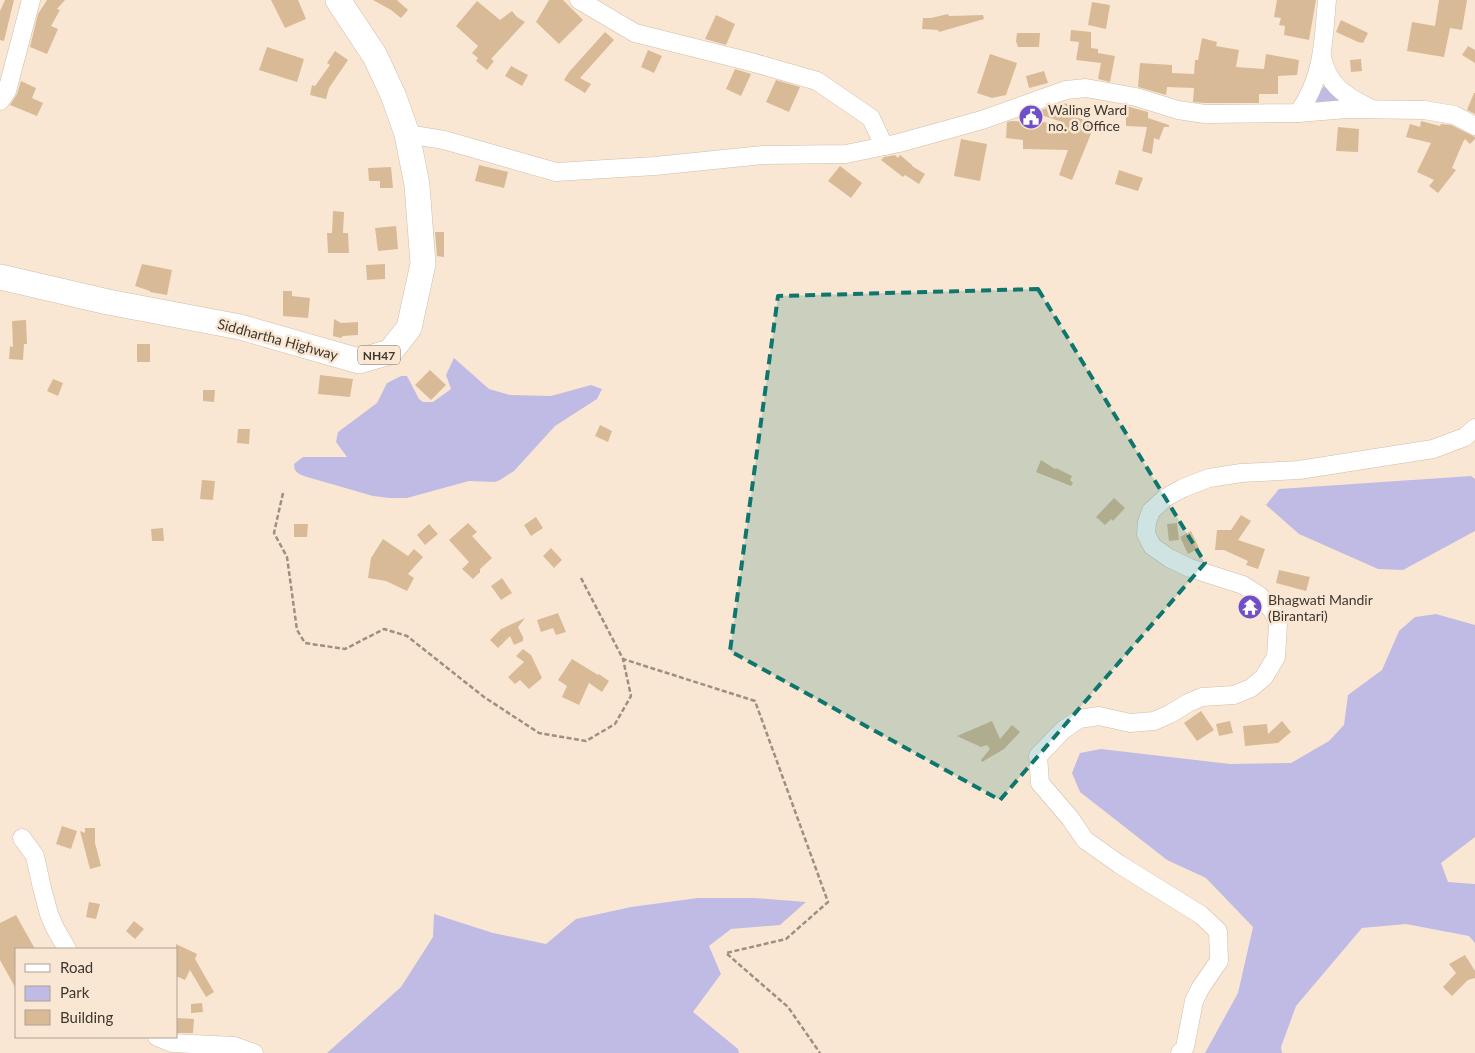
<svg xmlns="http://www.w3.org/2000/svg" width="1475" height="1053" viewBox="0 0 1475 1053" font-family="Lato,sans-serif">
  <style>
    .green { fill: #c0bbe4 }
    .building { fill: #d9ba96 }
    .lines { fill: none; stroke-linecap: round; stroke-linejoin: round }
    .minor-casing { stroke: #cebdaa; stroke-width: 19 }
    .highway-casing { stroke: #cebdaa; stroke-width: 26 }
    .path { stroke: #9d9082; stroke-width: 2.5; stroke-dasharray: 5 2.5; stroke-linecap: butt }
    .minor { stroke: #fff; stroke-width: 18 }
    .highway { stroke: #fff; stroke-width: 25 }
    .marked { fill: #0f766e; fill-opacity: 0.2; stroke: #0f766e; stroke-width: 4; stroke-dasharray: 10 6; stroke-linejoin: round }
    .labels { text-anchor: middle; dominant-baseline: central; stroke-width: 5; stroke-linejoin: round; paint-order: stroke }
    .shield { fill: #fae7d3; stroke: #766c61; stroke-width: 1 }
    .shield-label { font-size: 12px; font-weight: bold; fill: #3e3730 }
    .poi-label { font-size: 14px; fill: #3e3730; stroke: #fae7d3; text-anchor: start }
    .street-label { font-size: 14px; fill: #3e3730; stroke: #fae7d3 }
  </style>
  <rect width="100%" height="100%" fill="#fae7d3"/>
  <!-- green -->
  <g class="green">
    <path d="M1324,86L1340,101L1312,104Z"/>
    <path d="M454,358L489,389L510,395L551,396L591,385L602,389L597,399L555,426L514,471L500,480L495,482L469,481L407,498H389L373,496L307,477C299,474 294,473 294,464L303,457H347L336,442L338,432L377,403L387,383L401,376H407L419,399L423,402H433L451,389L446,375Z"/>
    <path d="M1471,476L1475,479V531L1403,570L1378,569L1299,534L1266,505L1279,489Z"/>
    <path d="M1436,614L1475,625V837L1441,863L1448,882L1475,884V943L1469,936L1406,924L1362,928L1296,1006L1281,1047L1282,1053H1205L1238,993L1253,927L1206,878L1167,860L1080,792L1072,773L1080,753L1101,749L1230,764L1291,763L1329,741L1344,725L1348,695L1382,670L1399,631L1415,617Z"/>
    <path d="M698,898H755L806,902L780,925L731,929L709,946L721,974L693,1012L738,1049L739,1053H327L401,987L433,937L434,914L493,933L546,944L576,919L631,907Z"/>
  </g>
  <!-- building -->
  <g class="building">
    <path d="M5,0H14L4,41L0,40V11Z"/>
    <path d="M47,0H65L57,9L60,10L51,26L58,29L47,54L30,47L38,14Z"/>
    <path d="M271,0H298L306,19L285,28Z"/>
    <path d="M373,0H397L408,10L401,18L391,10Z"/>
    <path d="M549,0H563L583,20L559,44L536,22Z"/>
    <path d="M1277,0H1316L1309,40L1284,35L1285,26L1279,25L1281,18L1274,17Z"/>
    <path d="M1439,0H1467L1462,30L1450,28L1444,57L1407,51L1412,22L1435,26Z"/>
    <path d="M477,1L500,20L512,11L517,17L525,22L491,59L494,61L487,70L476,61L478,58L472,53L478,46L456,26Z"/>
    <path d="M1092,2L1110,5L1106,29L1088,25Z"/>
    <path d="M948,14L949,16L983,15L984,19L939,32L938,30L922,29L923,18H931Z"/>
    <path d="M716,15L735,24L726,45L705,39Z"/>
    <path d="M1341,20L1368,33L1363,43L1358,42L1336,32Z"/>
    <path d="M1071,30L1091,32V48L1098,49V53L1115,56L1110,82L1098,79L1101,63L1076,60L1079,42L1070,41Z"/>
    <path d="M605,32L614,40L580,78L591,84L585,93L564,80L569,72Z"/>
    <path d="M1017,33H1040L1039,47H1018L1016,41Z"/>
    <path d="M1202,38L1217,42L1216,46L1239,50L1236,67L1264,69L1266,54L1299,60L1297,75L1278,76V94H1259V103H1205L1193,102L1194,88L1167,87L1166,95L1138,87L1140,63L1172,65V73L1194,74L1195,60H1198Z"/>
    <path d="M1468,46L1475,50V63L1462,55Z"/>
    <path d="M267,47L304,59L297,82L259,70Z"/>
    <path d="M648,50L662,56L654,73L641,67Z"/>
    <path d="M335,51L348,60L329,88L326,99L310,95L312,85L315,86L330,65L327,63Z"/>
    <path d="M990,54L1017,63L1006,95L992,98L977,93Z"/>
    <path d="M1361,59L1362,71L1351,72L1350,60Z"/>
    <path d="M511,66L528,75L522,86L505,76Z"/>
    <path d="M735,69L751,74L741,96L726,89Z"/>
    <path d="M1044,71L1048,83L1029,88L1026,76Z"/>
    <path d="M776,80L800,87L789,112L766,102Z"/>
    <path d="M21,81L36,88L32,98L43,103L37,116L10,105L17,94Z"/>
    <path d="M1474,93H1475V114L1467,110Z"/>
    <path d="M1060,103L1069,104L1068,114L1095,124L1072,180L1059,175L1068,150L1023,149V140L1006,138L1007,122L1011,121L1065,123L1035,113L1049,107H1056V105Z"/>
    <path d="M1126,106L1148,112V118L1169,125V127H1164L1159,140L1154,138L1152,154L1142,151L1147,127L1126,126Z"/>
    <path d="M1421,121L1440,126L1441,124L1451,125L1475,137V139L1470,144L1465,139L1463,142L1452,168L1456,170L1438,193L1429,186L1434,180L1417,172L1431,143L1406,137L1410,124L1420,127Z"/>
    <path d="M1338,127L1359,129L1358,152L1336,151Z"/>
    <path d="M961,139L987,144L980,181L954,176Z"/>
    <path d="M895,155L898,158L900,155L912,165V166L925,174L919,184L905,175L903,177L881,160L884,157Z"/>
    <path d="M479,165L508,172L504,188L475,181Z"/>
    <path d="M840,166L862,183L851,198L828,181Z"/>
    <path d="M391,167L393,188H380V181H369L368,168Z"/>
    <path d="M1119,170L1143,178L1138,191L1115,184Z"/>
    <path d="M333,211L344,212L343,233H348L349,253H328L327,233H332Z"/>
    <path d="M396,226L398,249L378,251L375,228Z"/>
    <path d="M435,232H444V257L437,256Z"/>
    <path d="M142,264L172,270L167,295L150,292V291L135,286Z"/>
    <path d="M385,264V279L367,280L366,265Z"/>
    <path d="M283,291H292V296L310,298L308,318L283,316Z"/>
    <path d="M334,319L341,323L358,322V335L343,336L341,338L333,336Z"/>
    <path d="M26,320L27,344H24L23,360L9,359L10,346L13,347L12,321Z"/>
    <rect x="137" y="344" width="13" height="18"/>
    <path d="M430,370L446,385L431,400L415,385Z"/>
    <path d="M320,375L353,379L350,397L318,394Z"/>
    <path d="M53,379L63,383L58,396L47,391Z"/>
    <path d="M203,390H215L214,402L203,401Z"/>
    <path d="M600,425L612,431L608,442L595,436Z"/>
    <path d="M238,429H250L249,444L237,443Z"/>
    <path d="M1041,460L1055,469L1056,468L1072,476L1070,480L1073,483L1071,486L1036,472Z"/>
    <path d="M202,480L215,481L213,500L200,499Z"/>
    <path d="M1114,498L1125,508L1113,521L1111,519L1105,525L1096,517Z"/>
    <path d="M1241,515L1251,521L1238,540L1265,549L1258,569L1246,565L1248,561L1224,550H1215L1217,530H1231Z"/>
    <path d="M536,517L543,528L531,536L524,525Z"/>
    <path d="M468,523L477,532L472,536L492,558L480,569V573H479L473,579L462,569L469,562L449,540Z"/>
    <path d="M1177,523L1179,540L1169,541L1167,524Z"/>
    <path d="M294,524H308L307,537H294Z"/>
    <path d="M429,524L438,534L425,545L417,535Z"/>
    <path d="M163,528L164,541H152L151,529Z"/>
    <path d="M1191,531L1199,548L1188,554L1180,537Z"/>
    <path d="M383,539L408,556L414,549L423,557L408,574L414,578L407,591L386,581L368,578L371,558Z"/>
    <path d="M551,548L562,560L554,568L543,556Z"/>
    <path d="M1279,570L1310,577L1306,591L1276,583Z"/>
    <path d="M502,578L512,593L501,600L491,586Z"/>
    <path d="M558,613L566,632L556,635L553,628L541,632L537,620Z"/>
    <path d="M525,618L518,627L523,637V641L514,645L510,636L498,648L490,640L501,629Z"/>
    <path d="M523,649L531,655L542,678L529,689L520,680L515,684L508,677L524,662L516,656Z"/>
    <path d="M572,659L598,675L599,674L609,681L602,692L589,683L579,705L562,697L567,686L558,680Z"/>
    <path d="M1201,711L1214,730L1197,741L1184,723Z"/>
    <path d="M992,721L1000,739L1012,725L1020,732L1004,749L982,762L981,760L990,749L987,745L981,747L957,736Z"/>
    <path d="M1230,721L1233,733L1219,736L1216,724Z"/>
    <path d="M1282,721L1291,732L1278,743L1245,746L1243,726L1267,724L1268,734Z"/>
    <path d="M62,826L77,831L71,849L56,844Z"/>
    <path d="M85,828H95V843L101,866L90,869L80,831L85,833Z"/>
    <path d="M89,902L100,904L96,919L86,917Z"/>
    <path d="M16,915L35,949H16V989L0,960V923Z"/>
    <path d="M134,921L144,929L135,939L126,931Z"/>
    <path d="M176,944L197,954L195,959L214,992L206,997L190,970L185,980L176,976Z"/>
    <path d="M1465,955L1475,971V978L1468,980L1452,996L1443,987L1456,973L1449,964Z"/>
    <path d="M202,1003L203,1012L191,1013V1004Z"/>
    <path d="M176,1018L194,1019L193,1033H176Z"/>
  </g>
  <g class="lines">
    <defs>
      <g id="minor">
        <path d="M579,0L635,33L751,62L817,81L871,118L884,146"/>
        <path d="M1322,57C1328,84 1343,95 1368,107"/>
        <path d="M0,101L7,91L31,0"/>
        <path d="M1298,113C1324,77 1323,42 1327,0"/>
        <path d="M407,134L444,140L556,172L655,166L763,155L846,154L899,143L982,120L1066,90L1086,88L1136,97L1178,110L1205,114L1298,113L1347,109L1424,110L1454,115L1475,126"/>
        <path d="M22,838L35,856L42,888L49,914L55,928L67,949"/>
        <path d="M157,1037L172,1043L234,1046L254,1053"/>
        <path d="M1180,1053L1185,1047L1194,1001L1201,987L1219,961L1218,931L1201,915L1119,864L1085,840L1070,818L1040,783L1038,756L1063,730L1079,719L1099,716L1130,723L1154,721L1170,714L1188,703L1202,697L1234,695L1251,688L1264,677L1276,657L1278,624L1272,610L1260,596L1243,585L1190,568L1169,558L1152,546L1146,534L1147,522L1151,511L1165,498L1183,488L1209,478L1241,473L1299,470L1433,449L1465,437L1475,428"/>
      </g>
      <path id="highway" d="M0,277L108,302L240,327L359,361L390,352L409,328L423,264L417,185L407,134L394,97L375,56L338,0"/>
    </defs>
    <!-- minor casing -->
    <use href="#minor" class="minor-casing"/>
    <!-- highway casing -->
    <use href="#highway" class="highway-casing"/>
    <!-- path -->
    <g class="path">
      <path d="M283,493L274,533L287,557L297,630L305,643L345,649L384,629L407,636L484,697L539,733L586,741L615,724L631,696L623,659"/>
      <path d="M581,578L623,659L755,701L828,902L786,939L726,953L788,1007L820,1053"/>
    </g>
    <!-- minor -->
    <use href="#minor" class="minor"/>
    <!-- highway -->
    <use href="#highway" class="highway"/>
  </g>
  <!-- marked area -->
  <path class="marked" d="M1038,289L1205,563L1000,800L730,651L778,296Z"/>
  <!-- icons -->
  <defs>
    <symbol id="civic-disc" viewBox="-11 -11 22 22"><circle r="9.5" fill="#7050c9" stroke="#fae7d3"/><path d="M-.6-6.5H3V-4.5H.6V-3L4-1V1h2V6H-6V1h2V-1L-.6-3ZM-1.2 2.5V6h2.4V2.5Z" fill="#fff"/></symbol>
    <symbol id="temple-disc" viewBox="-11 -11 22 22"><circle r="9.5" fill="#7050c9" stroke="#fae7d3"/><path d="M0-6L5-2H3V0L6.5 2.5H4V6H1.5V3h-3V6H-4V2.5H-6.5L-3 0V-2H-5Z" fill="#fff"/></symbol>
  </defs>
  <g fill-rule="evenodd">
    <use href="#civic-disc" x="1017" y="103" width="28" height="28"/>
    <use href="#temple-disc" x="1236" y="593" width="28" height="28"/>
  </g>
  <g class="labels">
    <!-- shield labels -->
    <rect class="shield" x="358" y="345.5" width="42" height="19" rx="4"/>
    <g class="shield-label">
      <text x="379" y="355">NH47</text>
    </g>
    <!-- poi labels -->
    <g class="poi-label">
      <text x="1048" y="109">Waling Ward<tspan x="1048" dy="16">no. 8 Office</tspan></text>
      <text x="1268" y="599">Bhagwati Mandir<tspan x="1268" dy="16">(Birantari)</tspan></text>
    </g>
    <!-- street labels -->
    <g class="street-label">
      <text transform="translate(278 339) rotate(15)">Siddhartha Highway</text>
    </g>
  </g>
  <!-- legend -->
  <rect x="15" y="948" width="162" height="90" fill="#fae7d3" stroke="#afa192"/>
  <rect x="25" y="964" width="25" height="8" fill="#ffffff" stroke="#afa192"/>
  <text x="60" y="973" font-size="15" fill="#3e3730">Road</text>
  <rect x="25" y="986" width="25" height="15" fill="#c0bbe4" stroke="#afa192"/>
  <text x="60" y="998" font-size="15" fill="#3e3730">Park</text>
  <rect x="25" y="1010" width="25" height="15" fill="#d9ba96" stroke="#afa192"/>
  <text x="60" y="1023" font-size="15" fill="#3e3730">Building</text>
</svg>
